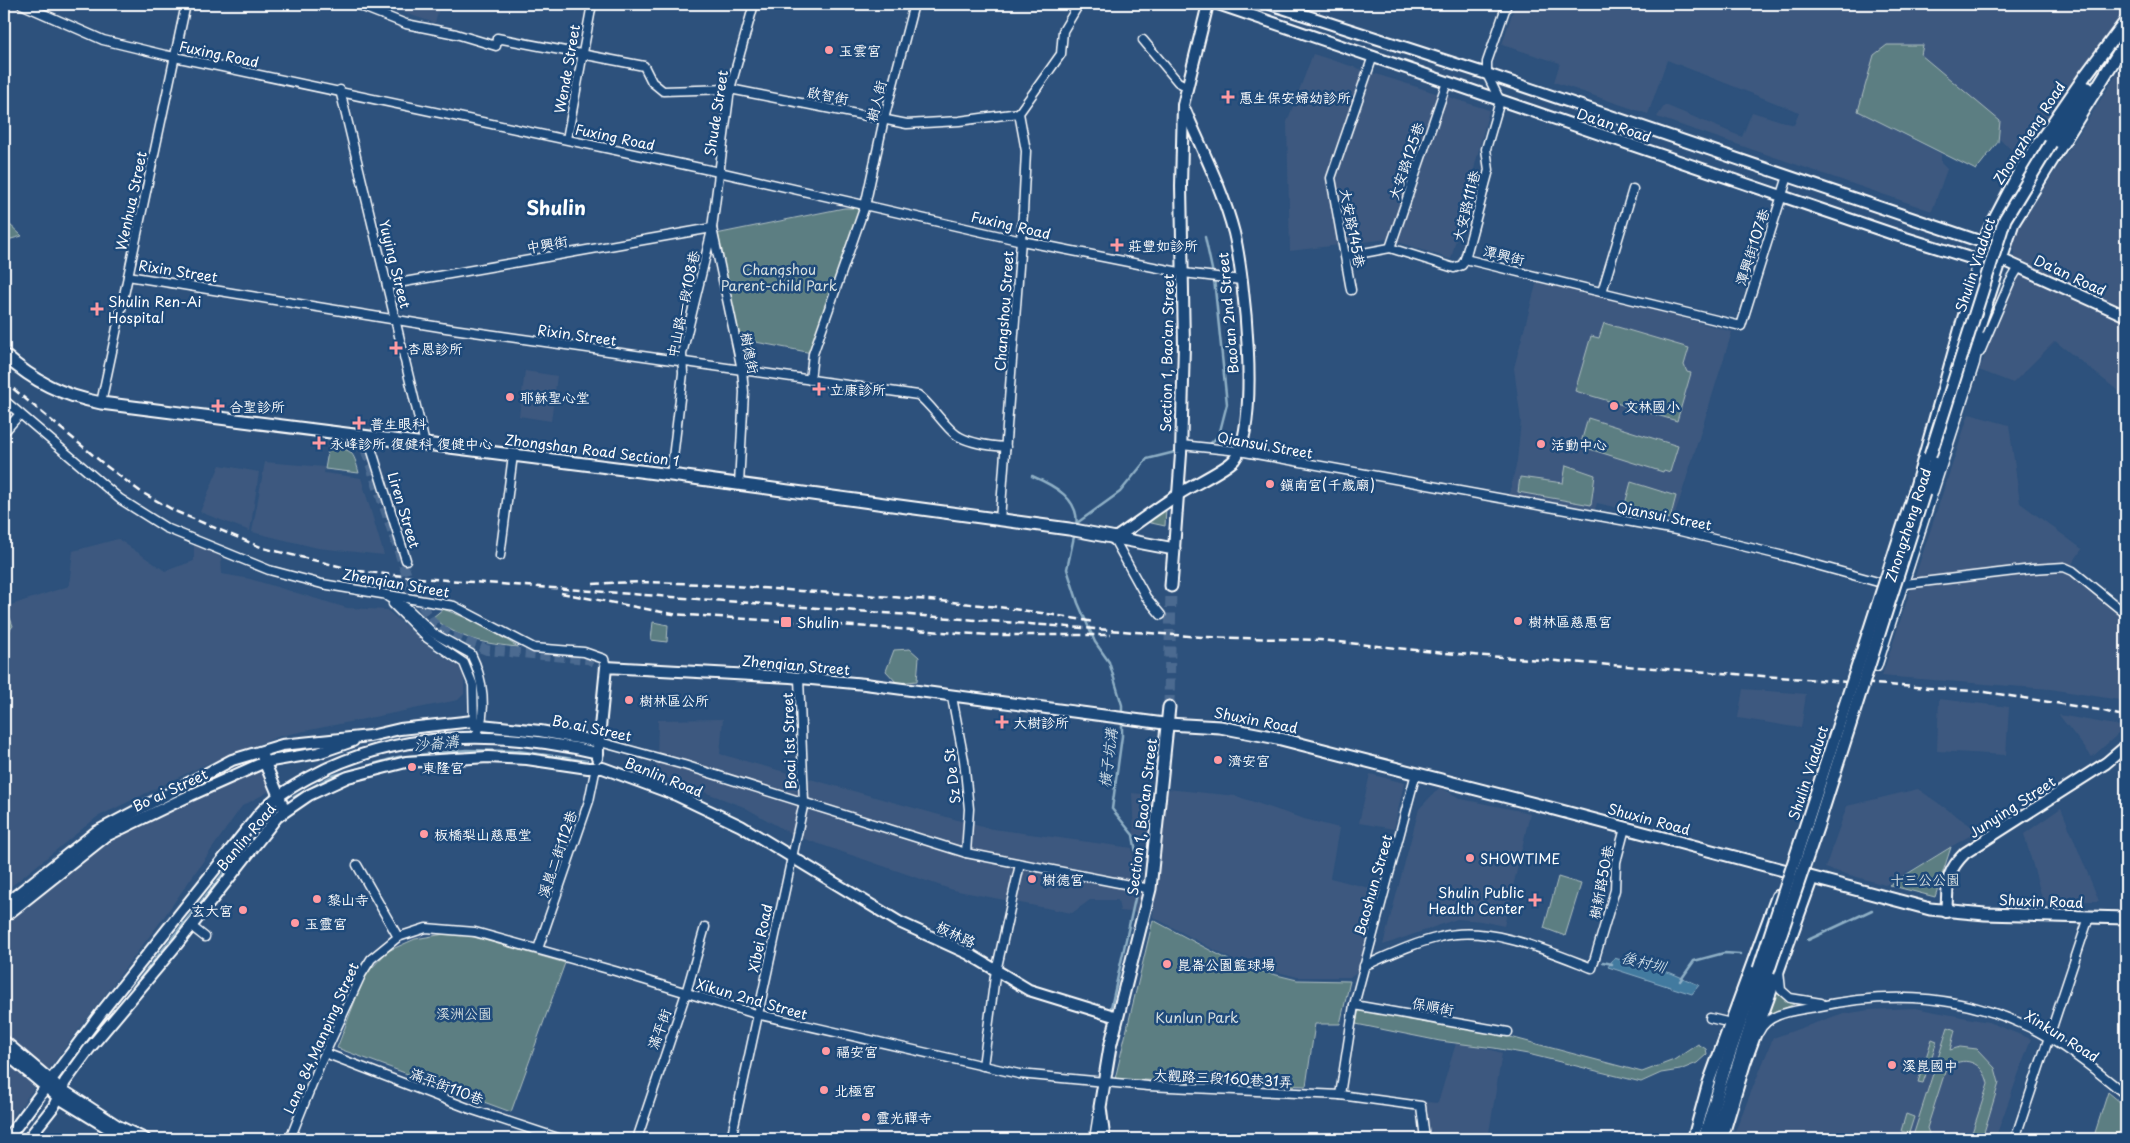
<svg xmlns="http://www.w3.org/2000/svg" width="2130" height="1143" viewBox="0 0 2130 1143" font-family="'Playpen Sans','LXGW WenKai TC',sans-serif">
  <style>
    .built { fill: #3d597f }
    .green { fill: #5c7e82; stroke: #aebec0 }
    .water { fill: #437a9f; stroke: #8eafc5 }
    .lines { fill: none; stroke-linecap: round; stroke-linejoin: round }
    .stream { stroke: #8eafc5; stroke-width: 2.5 }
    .tertiary-tunnel { stroke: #4c6b90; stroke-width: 10; stroke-dasharray: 10 5; stroke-linecap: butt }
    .secondary-tunnel { stroke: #4c6b90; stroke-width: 11; stroke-dasharray: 11 5.5; stroke-linecap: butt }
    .minor-casing { stroke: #fff; stroke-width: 11 }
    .tertiary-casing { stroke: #fff; stroke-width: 14 }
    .secondary-casing { stroke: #fff; stroke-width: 15 }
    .minor { stroke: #1f4a7a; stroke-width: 8 }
    .tertiary { stroke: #1f4a7a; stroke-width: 10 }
    .secondary { stroke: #1f4a7a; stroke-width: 11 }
    .rail { stroke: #fff; stroke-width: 2.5; stroke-dasharray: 8 4; stroke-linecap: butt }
    .secondary-bridge-casing { stroke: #fff; stroke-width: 15; stroke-linecap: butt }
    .secondary-bridge { stroke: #1f4a7a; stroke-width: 11 }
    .poi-dot { fill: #ff9aa2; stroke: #1f4a7a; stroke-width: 2 }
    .labels { text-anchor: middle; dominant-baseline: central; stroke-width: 5; stroke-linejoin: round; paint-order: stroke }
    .poi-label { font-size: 14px; fill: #fff; stroke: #1f4a7a; text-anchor: start }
    .street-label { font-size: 14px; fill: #fff; stroke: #1f4a7a }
    .park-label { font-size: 14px; fill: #d6dfe0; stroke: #1f4a7a }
    .water-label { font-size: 15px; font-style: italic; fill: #d0dee7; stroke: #1f4a7a }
    .district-label { font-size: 19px; font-weight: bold; fill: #fff; stroke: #1f4a7a }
  </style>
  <rect width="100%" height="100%" fill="#2d517c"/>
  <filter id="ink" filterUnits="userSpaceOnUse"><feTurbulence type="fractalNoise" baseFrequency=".02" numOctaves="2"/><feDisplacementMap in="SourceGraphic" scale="10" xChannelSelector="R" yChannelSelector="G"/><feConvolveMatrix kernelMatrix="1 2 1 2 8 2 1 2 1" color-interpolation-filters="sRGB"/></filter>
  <g filter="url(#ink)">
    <!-- built -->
    <g class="built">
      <path d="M378,4H440L435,23Z"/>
      <path d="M1515,4H2126V8L2019,156L1999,139L2000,121L1921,55L1858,111L1941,154V163L1947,169L1932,211L1657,117L1665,105L1742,137L1752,112L1794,125L1799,112L1667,60L1648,114L1554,82L1560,63L1502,45Z"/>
      <path d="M1313,54L1489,110L1451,259L1388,239L1290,251L1287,122Z"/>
      <path d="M2126,60V397L2055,341L2013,383L1979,370L2017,277L2013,237Z"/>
      <path d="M1537,281L1666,313L1732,332L1673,521L1597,503L1595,509L1509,495L1517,461L1521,421L1514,368Z"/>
      <path d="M525,371L557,376L551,421L519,416Z"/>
      <path d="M4,405L14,414L4,426Z"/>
      <path d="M1969,414L2009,425L2020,503L2082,549L2066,573L2126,613V701L2050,689L1882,676Z"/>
      <path d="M265,462L325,467L324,473L361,478L384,555L318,548L252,532Z"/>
      <path d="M220,465L259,472L250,531L200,512Z"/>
      <path d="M118,539L165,571L194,561V543L221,557L222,574L250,579L347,608L387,610L435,651L458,666L464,676V694L458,700L280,736L202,766L97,817L4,892V637L13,626L5,607L69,586L73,551Z"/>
      <path d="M1743,689L1806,694L1801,728L1738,718Z"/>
      <path d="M1939,699L2009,707L2006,755L1937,751Z"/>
      <path d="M2059,715L2126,727L2092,757Z"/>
      <path d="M723,719L720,754L986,828L1132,848L1136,878L1148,882L1142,913L1120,911L1118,900H1090L1072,913L953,890L793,835L744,807L654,773L657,762L658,720Z"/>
      <path d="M260,767L268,784V792L242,806L161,921L4,1128V923L88,852L187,799Z"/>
      <path d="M1370,774L1404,783L1394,829L1359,823Z"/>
      <path d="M1440,787L1461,799L1530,813L1504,926L1481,921L1457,919L1383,945L1419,809Z"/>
      <path d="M1167,789L1236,796L1304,819L1339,828L1330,878L1377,890L1358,971L1350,977H1297L1237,962L1153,917L1157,842L1134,836L1132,793L1167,797Z"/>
      <path d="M1918,789L1978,831L1885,885L1825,868L1847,806Z"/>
      <path d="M2061,808L2099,901H2043L2024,834Z"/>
      <path d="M1915,1008L1988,1022L2031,1039L1995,1139H1732L1773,1038L1838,1015L1869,1010Z"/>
      <path d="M1457,1040L1502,1053L1488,1139H1430L1425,1102L1438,1103Z"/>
    </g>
    <!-- green -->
    <g class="green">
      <path d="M1887,45H1923L1921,55L2000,121L1998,142L1976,170L1858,111L1874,55Z"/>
      <path d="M844,208H860L812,353L735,338L716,234Z"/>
      <path d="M8,223L22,236L4,241V227Z"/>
      <path d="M1604,323L1689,348L1684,365L1687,372L1691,373L1677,421L1575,391L1591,336L1599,338Z"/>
      <path d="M1588,418L1678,446L1670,472L1664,470L1663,472L1580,446Z"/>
      <path d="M329,446C352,450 353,450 359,473L325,469Z"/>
      <path d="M1566,465L1595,475L1591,505L1518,492L1520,477L1563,483Z"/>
      <path d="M1631,482L1676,496L1670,519L1624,508Z"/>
      <path d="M1166,508L1165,526L1142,521Z"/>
      <path d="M443,609L477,622L518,647C486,644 457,639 433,617Z"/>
      <path d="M4,614L10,618L13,626L4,637Z"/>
      <path d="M653,622L668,625L667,642L651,640Z"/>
      <path d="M910,649L919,657L917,681L897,683L886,671L894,650Z"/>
      <path d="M1951,847L1935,897L1889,885Z"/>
      <path d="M1558,877L1581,884L1565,936L1544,928Z"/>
      <path d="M1153,920L1240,966L1297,980L1350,981L1340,1024H1315L1306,1086L1115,1079Z"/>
      <path d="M456,932L565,963L511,1112L337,1048L365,975L388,951L415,939Z"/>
      <path d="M1777,987L1782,997L1794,1004L1763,1019Z"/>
      <path d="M1359,1009L1437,1025L1484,1030L1642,1072L1674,1060L1698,1044L1706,1049L1707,1054L1697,1063L1680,1070L1661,1073L1641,1082L1528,1054L1494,1048L1440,1041L1356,1024Z"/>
      <path d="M1948,1027L1955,1030L1950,1050L1960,1047L1977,1049L1995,1068L1999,1083L1982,1139H1970L1988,1084C1984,1062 1963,1054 1946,1069L1927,1128L1931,1139H1912Z"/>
      <path d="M1932,1039L1937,1041L1923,1083L1918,1082Z"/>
      <path d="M2108,1092L2126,1107V1139H2093Z"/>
      <path d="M1906,1114L1914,1117L1909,1133L1901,1131Z"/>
    </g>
    <!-- water -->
    <path class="water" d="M1614,958L1671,973L1699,985L1692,994L1608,967Z"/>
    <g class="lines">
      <!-- stream -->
      <g class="stream">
        <path d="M1205,237L1213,274"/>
        <path d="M1209,445L1219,435L1227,404L1214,279"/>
        <path d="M1032,476C1053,485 1081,499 1076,527"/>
        <path d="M1077,523L1120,492L1147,459L1179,451"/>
        <path d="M1075,532L1067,569L1078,603L1095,642L1109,662L1122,705V715"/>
        <path d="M294,797L332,776L398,757L466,750L519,751L587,761"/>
        <path d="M1808,940L1872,910"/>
        <path d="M1603,962L1612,964"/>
        <path d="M1680,981L1694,961L1724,953L1740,954"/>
        <path d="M134,986L243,849"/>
        <path d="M1110,1012L1140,876L1133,835L1112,809L1122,736V720"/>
      </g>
      <!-- tertiary-tunnel -->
      <path class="tertiary-tunnel" d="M361,436L410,585L432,622L449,635L487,650L588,659L606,667"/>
      <!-- secondary-tunnel -->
      <path class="secondary-tunnel" d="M1169,707L1171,586"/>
      <defs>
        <g id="minor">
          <path d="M21,4L103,40L165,55L719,172L1022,241L1184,273L1241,280"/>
          <path d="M355,4L406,24L456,34L496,46L497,38L644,66L652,82L663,91L730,89L907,124L959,121L1019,113"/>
          <path d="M1143,40L1178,82L1186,86"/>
          <path d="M340,90L425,444"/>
          <path d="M567,139L592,4"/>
          <path d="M1390,248L1447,82"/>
          <path d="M1347,256L1390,248L1454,268L1462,265L1465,259L1741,326L1788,176"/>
          <path d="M1465,259L1489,170L1486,149L1500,101L1487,74V62L1507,4"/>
          <path d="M128,276L446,328L918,395C932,405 947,431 960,437C973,444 991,446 1006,447"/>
          <path d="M387,285L712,228"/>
          <path d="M1351,290L1331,178L1373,56"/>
          <path d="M1602,292L1633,189"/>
          <path d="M1980,352L2010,282L2019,267"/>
          <path d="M810,380L813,354L865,206L884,119L914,4"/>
          <path d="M4,400L120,499L166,528L269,570L322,584L454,606L534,648L584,652L604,659L606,667"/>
          <path d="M101,403L186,4"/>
          <path d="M4,432L20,414"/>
          <path d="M368,438L406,560"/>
          <path d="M1181,445L1239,451L1676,530L1784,556L1878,582L1905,584L2032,569L2064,567L2073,571L2126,614"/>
          <path d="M671,475L683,373L682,354L712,230"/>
          <path d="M739,484L744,392L742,370L712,228L730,89L754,4"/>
          <path d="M1000,520L1023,213L1026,151L1019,113L1061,54L1063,31L1079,4"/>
          <path d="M1114,539L1146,597L1161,615"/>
          <path d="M500,556L513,455"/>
          <path d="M388,597L407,608L433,633L471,654C483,678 488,712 476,736"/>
          <path d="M393,604L427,638L464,663L473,685L474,726"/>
          <path d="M1877,667L1975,363L1980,337"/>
          <path d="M952,697L964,760L969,809L966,853"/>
          <path d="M600,742L684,765L966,853L1150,889"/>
          <path d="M357,865L398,937"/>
          <path d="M191,926L205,937"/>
          <path d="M538,949L589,801L596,767"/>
          <path d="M1364,966C1389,955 1414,943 1440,937C1488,924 1548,951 1592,968L1615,890L1616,862L1625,828"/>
          <path d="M1779,971L1781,990L1790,998L1821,1003"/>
          <path d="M1354,1005L1508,1032"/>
          <path d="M1710,1018L1731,1023"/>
          <path d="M1759,1032C1768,1012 1796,1011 1815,1007C1884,992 1955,994 2020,1023C2056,1038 2096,1070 2126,1095"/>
          <path d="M325,1053L473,1110L561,1139"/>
          <path d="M983,1066L995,976L1020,864"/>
          <path d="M1340,1095L1354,1005L1416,773"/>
          <path d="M290,1139L320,1064L361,975L371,959L398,937L426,928L475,932L615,971L756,1014L1019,1074L1148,1086L1340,1095L1421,1106L1425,1139"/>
          <path d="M637,1139L686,993L705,927"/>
          <path d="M731,1139L804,802L799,678"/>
          <path d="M1094,1139L1098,1114"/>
          <path d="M2015,1139L2089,917"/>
        </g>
        <g id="tertiary">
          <path d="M1218,4L1896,235L1980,261L1987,260"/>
          <path d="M1270,4L1487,74L1985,243L2003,260L2126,316"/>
          <path d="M1114,539C1136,524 1157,508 1179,494C1192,485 1225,470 1234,460C1261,427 1244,275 1234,233C1223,190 1202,150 1185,110"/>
          <path d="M1174,549L1181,454L1184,345L1181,186L1183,105L1208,4"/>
          <path d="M262,756L285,811"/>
          <path d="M597,758L606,667L790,677L865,684L1168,724"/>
          <path d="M4,905L96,832L232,760L282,745L370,736L400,729L473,721L481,725L540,731L600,742"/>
          <path d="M1946,912C1949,885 1943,875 1965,853L2106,763L2126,746"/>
          <path d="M4,917L106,836L191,795L265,762L318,753L353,741"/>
          <path d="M4,1041L61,1089L118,1126L145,1139"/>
          <path d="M4,1052L59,1098L126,1139"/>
          <path d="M7,1139L104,1009L259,814C273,798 290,788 308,778C397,729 501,730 598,753"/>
          <path d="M28,1139L54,1106L65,1082L89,1049L178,943L277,817L309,795L348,777L406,762L488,757L527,759L588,768H603L676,795L741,826L899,922L969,954L1029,990L1117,1017"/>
          <path d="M1693,1139L1708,1084L1777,896"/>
          <path d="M1722,1139L1745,1063L1812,879"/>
        </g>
        <g id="secondary">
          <path d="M2051,143L2088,88"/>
          <path d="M4,355C35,382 61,395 101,403L671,475L1069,529L1174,549L1171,586"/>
          <path d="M1915,490L1988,232L2021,169L2085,76L2126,21"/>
          <path d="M1924,493L2013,223L2126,41"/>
          <path d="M1168,724L1220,727L1277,738L1539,805L1930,909L1985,914L2126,918"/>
          <path d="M1104,1139L1100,1107L1110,1047L1150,889L1169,707"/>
          <path d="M1704,1139L1726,1064L1759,969"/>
          <path d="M1714,1139L1768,972"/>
        </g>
      </defs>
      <!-- minor casing -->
      <use href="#minor" class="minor-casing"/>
      <!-- tertiary casing -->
      <use href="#tertiary" class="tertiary-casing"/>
      <!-- secondary casing -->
      <use href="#secondary" class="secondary-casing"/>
      <!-- minor -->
      <use href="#minor" class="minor"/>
      <!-- tertiary -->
      <use href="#tertiary" class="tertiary"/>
      <!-- secondary -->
      <use href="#secondary" class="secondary"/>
      <!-- rail -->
      <g class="rail">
        <path d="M4,381L105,465L141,492L177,512L263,548L359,571L420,578L1202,637L1320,640L1445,653L1985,692L2100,710L2126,717"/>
        <path d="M593,584C659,579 734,586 800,591C898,597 997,603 1093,622"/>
        <path d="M561,593L673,614L989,635H1111"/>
      </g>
      <defs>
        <g id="secondary-bridge">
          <path d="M1930,456L2005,219L2051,143"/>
          <path d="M1759,969L1915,490"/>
          <path d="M1768,972L1818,825L1924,493"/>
        </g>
      </defs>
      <!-- secondary-bridge casing -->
      <use href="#secondary-bridge" class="secondary-bridge-casing"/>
      <!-- secondary-bridge -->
      <use href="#secondary-bridge" class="secondary-bridge"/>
    </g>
  </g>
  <!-- markers -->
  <g class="poi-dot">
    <circle cx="829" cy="50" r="5"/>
    <path d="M1225.5 89.5h5v5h5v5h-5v5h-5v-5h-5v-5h5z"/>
    <path d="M1114.5 237.5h5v5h5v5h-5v5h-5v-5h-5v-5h5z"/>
    <path d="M94.5 301.5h5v5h5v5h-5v5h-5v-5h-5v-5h5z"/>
    <path d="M393.5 340.5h5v5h5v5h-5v5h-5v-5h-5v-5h5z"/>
    <path d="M816.5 381.5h5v5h5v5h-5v5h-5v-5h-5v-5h5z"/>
    <circle cx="510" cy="397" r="5"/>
    <path d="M215.5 398.5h5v5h5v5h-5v5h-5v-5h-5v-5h5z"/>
    <circle cx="1614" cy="406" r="5"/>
    <path d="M356.5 415.5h5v5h5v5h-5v5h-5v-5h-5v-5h5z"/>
    <path d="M316.5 435.5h5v5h5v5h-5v5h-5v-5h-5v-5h5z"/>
    <circle cx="1541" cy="444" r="5"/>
    <circle cx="1270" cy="484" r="5"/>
    <circle cx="1518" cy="621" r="5"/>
    <rect x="780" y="616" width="12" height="12" rx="2.5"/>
    <circle cx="629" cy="700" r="5"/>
    <path d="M999.5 714.5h5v5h5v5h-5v5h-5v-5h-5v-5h5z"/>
    <circle cx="1218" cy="760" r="5"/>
    <circle cx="412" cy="767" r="5"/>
    <circle cx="424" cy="834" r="5"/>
    <circle cx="1470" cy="858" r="5"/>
    <circle cx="1032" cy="879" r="5"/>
    <circle cx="317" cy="899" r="5"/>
    <path d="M1532.5 892.5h5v5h5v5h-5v5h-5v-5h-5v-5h5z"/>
    <circle cx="243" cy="910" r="5"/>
    <circle cx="295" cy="923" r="5"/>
    <circle cx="1167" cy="964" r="5"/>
    <circle cx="826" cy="1051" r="5"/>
    <circle cx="1892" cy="1065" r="5"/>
    <circle cx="824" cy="1090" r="5"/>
    <circle cx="866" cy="1117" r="5"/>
  </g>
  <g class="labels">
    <!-- poi labels -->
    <g class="poi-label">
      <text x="839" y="50">玉雲宮</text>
      <text x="1239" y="97">惠生保安婦幼診所</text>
      <text x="1128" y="245">莊豐如診所</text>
      <text x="108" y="301">Shulin Ren-Ai<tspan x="108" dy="16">Hospital</tspan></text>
      <text x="407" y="348">杏恩診所</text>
      <text x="830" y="389">立康診所</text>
      <text x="520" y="397">耶穌聖心堂</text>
      <text x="229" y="406">合聖診所</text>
      <text x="1624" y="406">文林國小</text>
      <text x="370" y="423">普生眼科</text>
      <text x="330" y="443">永峰診所 復健科 復健中心</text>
      <text x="1551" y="444">活動中心</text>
      <text x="1280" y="484">鎮南宮(千歲廟)</text>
      <text x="1528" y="621">樹林區慈惠宮</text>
      <text x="797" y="622">Shulin</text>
      <text x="639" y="700">樹林區公所</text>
      <text x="1013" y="722">大樹診所</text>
      <text x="1228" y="760">濟安宮</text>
      <text x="422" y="767">東隆宮</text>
      <text x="434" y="834">板橋梨山慈惠堂</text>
      <text x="1480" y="858">SHOWTIME</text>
      <text x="1042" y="879">樹德宮</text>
      <text x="1524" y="892" text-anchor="end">Shulin Public<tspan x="1524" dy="16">Health Center</tspan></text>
      <text x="327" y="899">黎山寺</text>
      <text x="233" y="910" text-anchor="end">玄大宮</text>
      <text x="305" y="923">玉靈宮</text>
      <text x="1177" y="964">崑崙公園籃球場</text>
      <text x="836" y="1051">福安宮</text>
      <text x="1902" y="1065">溪崑國中</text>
      <text x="834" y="1090">北極宮</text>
      <text x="876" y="1117">靈光禪寺</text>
    </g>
    <!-- street labels -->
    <g class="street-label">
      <text transform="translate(219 54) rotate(12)">Fuxing Road</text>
      <text transform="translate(567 69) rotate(-80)">Wende Street</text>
      <text transform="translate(828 95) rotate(11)">啟智街</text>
      <text transform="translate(876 101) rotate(-76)">樹人街</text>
      <text transform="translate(716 113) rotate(-81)">Shude Street</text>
      <text transform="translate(1614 125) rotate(19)">Da'an Road</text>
      <text transform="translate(2029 133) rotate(-57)">Zhongzheng Road</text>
      <text transform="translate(615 137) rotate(12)">Fuxing Road</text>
      <text transform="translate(1406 161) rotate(-71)">大安路125巷</text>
      <text transform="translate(131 201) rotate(-78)">Wenhua Street</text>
      <text transform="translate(1466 206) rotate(-76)">大安路111巷</text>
      <text transform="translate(1011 225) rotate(13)">Fuxing Road</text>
      <text transform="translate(1353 228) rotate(79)">大安路145巷</text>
      <text transform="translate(547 244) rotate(-10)">中興街</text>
      <text transform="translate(1752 247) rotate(-72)">潭興街107巷</text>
      <text transform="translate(1504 255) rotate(14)">潭興街</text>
      <text transform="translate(395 264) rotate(76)">Yuying Street</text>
      <text transform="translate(1975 265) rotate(-72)">Shulin Viaduct</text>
      <text transform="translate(178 271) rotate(9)">Rixin Street</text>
      <text transform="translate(2070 275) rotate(25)">Da'an Road</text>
      <text transform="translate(683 304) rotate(-78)">中山路一段108巷</text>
      <text transform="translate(1004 311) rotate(-86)">Changshou Street</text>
      <text transform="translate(1228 313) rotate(-95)">Bao'an 2nd Street</text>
      <text transform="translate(577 335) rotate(8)">Rixin Street</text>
      <text transform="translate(750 353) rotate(79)">樹德街</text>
      <text transform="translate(1167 353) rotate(-89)">Section 1, Bao'an Street</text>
      <text transform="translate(1265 445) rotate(10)">Qiansui Street</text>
      <text transform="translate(592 450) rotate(7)">Zhongshan Road Section 1</text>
      <text transform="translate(404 510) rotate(73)">Liren Street</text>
      <text transform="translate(1664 516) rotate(11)">Qiansui Street</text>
      <text transform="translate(1908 525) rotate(-72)">Zhongzheng Road</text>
      <text transform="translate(396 583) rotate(10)">Zhenqian Street</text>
      <text transform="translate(796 665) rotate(5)">Zhenqian Street</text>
      <text transform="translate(1256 720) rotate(11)">Shuxin Road</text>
      <text transform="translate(592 728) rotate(12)">Bo ai Street</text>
      <text transform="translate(789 741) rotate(-92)">Boai 1st Street</text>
      <text transform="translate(1808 773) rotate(-72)">Shulin Viaduct</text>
      <text transform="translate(952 776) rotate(-97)">Sz De St</text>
      <text transform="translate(664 777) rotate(22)">Banlin Road</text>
      <text transform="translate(170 790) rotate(-25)">Bo ai Street</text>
      <text transform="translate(2012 807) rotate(-33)">Junying Street</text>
      <text transform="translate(1142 817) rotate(-83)">Section 1, Bao'an Street</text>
      <text transform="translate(1649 819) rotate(15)">Shuxin Road</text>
      <text transform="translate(246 837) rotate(-50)">Banlin Road</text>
      <text transform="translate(557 854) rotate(-71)">溪崑二街112巷</text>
      <text transform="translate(1601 882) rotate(-79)">樹新路50巷</text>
      <text transform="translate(1373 885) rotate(-74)">Baoshun Street</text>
      <text transform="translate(2041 901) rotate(2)">Shuxin Road</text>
      <text transform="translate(956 934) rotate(25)">板林路</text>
      <text transform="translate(760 938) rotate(-78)">Xibei Road</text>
      <text transform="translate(752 999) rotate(16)">Xikun 2nd Street</text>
      <text transform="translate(1433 1006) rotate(10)">保順街</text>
      <text transform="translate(659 1029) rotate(-70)">滿平街</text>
      <text transform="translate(2062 1036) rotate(32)">Xinkun Road</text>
      <text transform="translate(321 1038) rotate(-66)">Lane 84,Manping Street</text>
      <text transform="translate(1223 1078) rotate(3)">大觀路三段160巷31弄</text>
      <text transform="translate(447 1086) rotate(21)">滿平街110巷</text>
    </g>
    <!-- park labels -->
    <g class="park-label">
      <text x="779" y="269">Changshou<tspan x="779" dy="16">Parent-child Park</tspan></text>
      <text x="1925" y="879">十三公公園</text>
      <text x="464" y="1013">溪洲公園</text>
      <text x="1197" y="1017">Kunlun Park</text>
    </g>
    <!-- water labels -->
    <g class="water-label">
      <text transform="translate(436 742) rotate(-6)">沙崙溝</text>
      <text transform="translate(1107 758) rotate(-83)">橫子坑溝</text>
      <text transform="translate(1644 961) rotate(14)">後村圳</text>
    </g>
    <!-- district labels -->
    <g class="district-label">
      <text x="556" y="207">Shulin</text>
    </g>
  </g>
  <!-- margin -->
  <rect width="2130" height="1143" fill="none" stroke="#1f4a7a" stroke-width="20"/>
  <rect x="10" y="10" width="2110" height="1123" fill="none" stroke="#fff" stroke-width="2" filter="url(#ink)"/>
</svg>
